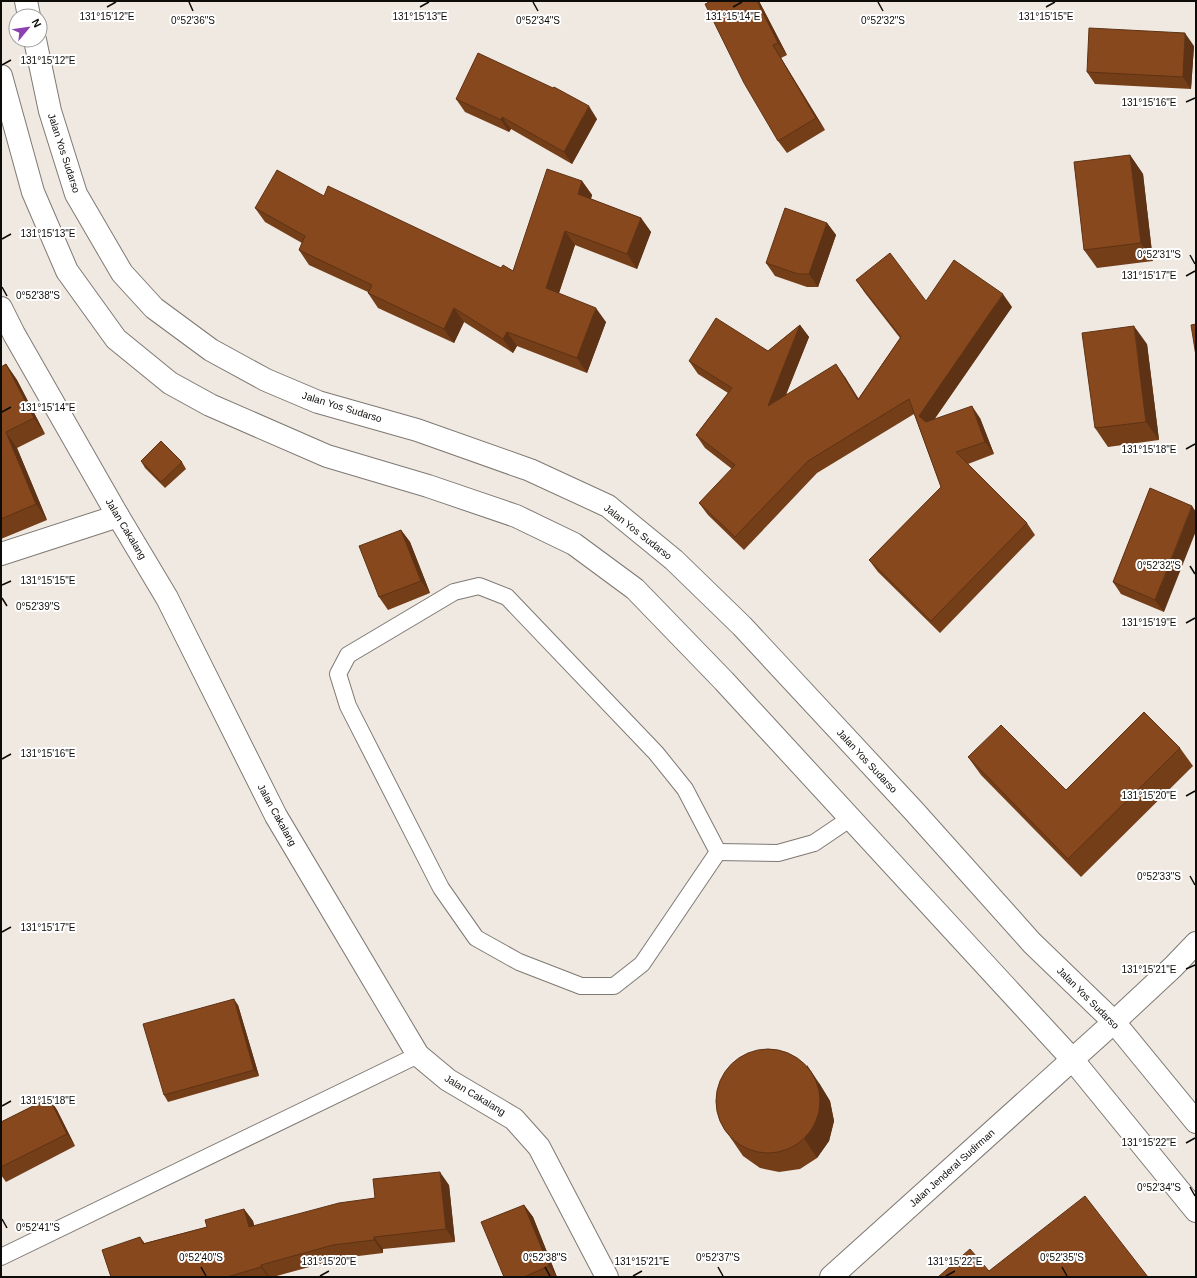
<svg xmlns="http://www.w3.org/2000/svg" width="1197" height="1278" viewBox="0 0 1197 1278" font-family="Arial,sans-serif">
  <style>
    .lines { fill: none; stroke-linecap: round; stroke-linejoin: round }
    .service-casing { stroke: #7f7973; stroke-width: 18 }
    .minor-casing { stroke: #7f7973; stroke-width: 24 }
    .tertiary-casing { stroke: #7f7973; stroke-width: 24 }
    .secondary-casing { stroke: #7f7973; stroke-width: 24 }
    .trunk-casing { stroke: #7f7973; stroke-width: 24 }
    .service { stroke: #fff; stroke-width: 16 }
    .minor { stroke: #fff; stroke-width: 22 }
    .tertiary { stroke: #fff; stroke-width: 22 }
    .secondary { stroke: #fff; stroke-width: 22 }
    .trunk { stroke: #fff; stroke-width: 22 }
    .wall { fill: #743e19 }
    .shaded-wall { fill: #5e3214 }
    .building { fill: #87481d; stroke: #5e3214 }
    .ticks { fill: none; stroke: #0e0c09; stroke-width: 1.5 }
    .labels { text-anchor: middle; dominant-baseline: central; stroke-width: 4; stroke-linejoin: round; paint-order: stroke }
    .street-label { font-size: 10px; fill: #0e0c09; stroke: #fff }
    .ticks-label { font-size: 10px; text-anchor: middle; fill: #0e0c09; stroke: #fff; stroke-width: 4; stroke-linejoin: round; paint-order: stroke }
  </style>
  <rect width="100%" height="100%" fill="#f0e9e2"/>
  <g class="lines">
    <defs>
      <g id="service">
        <path d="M479,586L507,597L656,753L685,789L718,852L642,964L614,986H581L519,962L476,938L441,888L348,706L338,674L348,655L454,592Z"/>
        <path d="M718,852L778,853L814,843L851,818"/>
        <path d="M1,1257L418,1055"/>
      </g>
      <g id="minor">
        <path d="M1,308L14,334L118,516L167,598L276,816L418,1055L448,1080L514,1119L539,1147L607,1277"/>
        <path d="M1,554L118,516"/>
      </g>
      <path id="tertiary" d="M1114,1022L1173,967L1196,943"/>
      <path id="secondary" d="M831,1277L1114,1022"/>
      <g id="trunk">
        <path d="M26,1L29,16"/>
        <path d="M35,40L50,111L76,194L122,273L154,308L211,350L266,380L318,402L417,430L530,470L608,506L674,560L742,626L913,810L1032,943L1114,1022L1196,1122"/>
        <path d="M1,76L33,192L67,271L116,339L170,383L210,405L327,456L428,486L516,516L574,544L635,589L724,681L1072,1059L1196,1211"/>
      </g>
    </defs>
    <!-- service casing -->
    <use href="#service" class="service-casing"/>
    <!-- minor casing -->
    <use href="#minor" class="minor-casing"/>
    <!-- tertiary casing -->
    <use href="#tertiary" class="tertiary-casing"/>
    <!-- secondary casing -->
    <use href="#secondary" class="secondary-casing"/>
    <!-- trunk casing -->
    <use href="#trunk" class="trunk-casing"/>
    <!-- service -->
    <use href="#service" class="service"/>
    <!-- minor -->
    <use href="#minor" class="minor"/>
    <!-- tertiary -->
    <use href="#tertiary" class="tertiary"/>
    <!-- secondary -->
    <use href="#secondary" class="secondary"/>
    <!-- trunk -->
    <use href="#trunk" class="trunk"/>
  </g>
  <!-- wall -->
  <g class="wall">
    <path d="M759,1L787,55L781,58L825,130L787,153L778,141Z"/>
    <path d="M1194,46L1191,89L1095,84L1087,72Z"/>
    <path d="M456,99L597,119L572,164L511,129L509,132L465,112Z"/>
    <path d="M1130,155L1143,174L1153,261L1097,268L1084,250Z"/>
    <path d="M582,181L592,195L591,199L641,218L651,232L637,269L575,245L559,293L606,322L587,373L517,346L513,353L464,322L454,343L378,308L368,293V292L309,265L299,250L302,243L265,222L255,208L324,196L501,268L513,271Z"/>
    <path d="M827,223L836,235L818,287H807L775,276L766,263Z"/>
    <path d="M856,280L926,301L1012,307L934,420L980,418L994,454L968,464L1027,523L1035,535L940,633L878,572L869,560L941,487L914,414L817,473L744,550L708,515L699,503L732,469L705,448L696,435L728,393L698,374L689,361L768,351L800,325L809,337L786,395L845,377L858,399L900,338L865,293Z"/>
    <path d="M1147,344L1159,440L1108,447L1095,428Z"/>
    <path d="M6,364L17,380L45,434L17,448L47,520L1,539V367Z"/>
    <path d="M141,461L182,462L186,469L165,488L145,468Z"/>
    <path d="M1150,488L1164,612L1121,594L1113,582Z"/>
    <path d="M401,530L410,542L430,593L388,610L379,597Z"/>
    <path d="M1180,748L1193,766L1081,877L981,775L968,757L1066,790Z"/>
    <path d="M238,1005L259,1076L168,1102L164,1095Z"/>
    <path d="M819,1083L830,1101L834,1121L829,1141L817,1158L800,1169L779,1172L760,1168L743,1156L730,1137Z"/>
    <path d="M49,1098L57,1110L75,1146L6,1182L1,1175V1122Z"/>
    <path d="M449,1185L455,1242L383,1249V1253L342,1258L273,1277H111L145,1243L207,1227L244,1209L253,1221L254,1226L375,1198Z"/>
    <path d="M524,1205L533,1217L557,1277H504Z"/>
  </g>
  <!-- shaded-wall -->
  <g class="shaded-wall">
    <path d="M757,1H759L787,55L778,43Z"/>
    <path d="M1185,33L1194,46L1191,89L1183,77Z"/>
    <path d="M773,45L781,58L825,130L816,118Z"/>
    <path d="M589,106L597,119L572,164L564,152Z"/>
    <path d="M502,117L511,129L509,132L501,120Z"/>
    <path d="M1130,155L1143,174L1153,261L1141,243Z"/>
    <path d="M582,181L592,195L588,208L578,194Z"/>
    <path d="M641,218L651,232L637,269L627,254Z"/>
    <path d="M827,223L836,235L818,287L809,274Z"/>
    <path d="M565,231L575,245L556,302L546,288Z"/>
    <path d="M1003,294L1012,307L928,428L919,416Z"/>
    <path d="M454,308L464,322L454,343L444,329Z"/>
    <path d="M596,308L606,322L587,373L577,358Z"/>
    <path d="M800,325L809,337L776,419L768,406Z"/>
    <path d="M1134,326L1147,344L1159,440L1146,422Z"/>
    <path d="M507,332L517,346L513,353L503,339Z"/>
    <path d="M6,364L17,380L45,434L34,418Z"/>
    <path d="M836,364L845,377L867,412L858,400Z"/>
    <path d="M972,406L980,418L994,454L985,442Z"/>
    <path d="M6,432L17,448L47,520L36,504Z"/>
    <path d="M1192,506L1196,512V531L1164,612L1155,600Z"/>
    <path d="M401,530L410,542L430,593L421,581Z"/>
    <path d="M234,999L238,1005L259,1076L254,1070Z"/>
    <path d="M807,1065L819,1083L830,1101L834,1121L829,1141L817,1158L805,1140Z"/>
    <path d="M49,1098L57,1110L75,1146L67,1134Z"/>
    <path d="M440,1172L449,1185L455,1242L446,1229Z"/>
    <path d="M524,1205L533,1217L557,1277L549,1266Z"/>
    <path d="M244,1209L253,1221L258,1240L249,1227Z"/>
    <path d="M140,1237L149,1249L143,1244Z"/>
    <path d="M374,1237L383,1249V1253L374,1240Z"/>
    <path d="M261,1265L269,1277H268L261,1267Z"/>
  </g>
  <!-- building -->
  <g class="building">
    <path d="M707,1H757L778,43L773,45L816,118L778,141L744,83L705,4L708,3Z"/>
    <path d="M1089,28L1185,33L1183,77L1087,72Z"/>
    <path d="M478,53L553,88L554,87L589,106L564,152L502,117L501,120L456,99Z"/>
    <path d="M1130,155L1141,243L1084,250L1074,162Z"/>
    <path d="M547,169L582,181L578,194L641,218L627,254L565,231L546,288L596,308L577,358L507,332L503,339L454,308L444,329L368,293L372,285L299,250L305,236L255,208L277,170L324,196L328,186L501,268L503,265L513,271Z"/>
    <path d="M785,208L827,223L809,274H798L766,263Z"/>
    <path d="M890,253L926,301L954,260L1003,294L919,416L926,422L972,406L985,442L956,452L1027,523L931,621L869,560L941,487L909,399L808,461L735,537L699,503L735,465L696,435L732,388L689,361L716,318L768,351L800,325L768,406L836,364L858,400L901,337L856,280Z"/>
    <path d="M1196,324V356L1191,325Z"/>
    <path d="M1134,326L1146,422L1095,428L1082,333Z"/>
    <path d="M6,364L34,418L6,432L36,504L1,519V367Z"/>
    <path d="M161,441L182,462L161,482L141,461Z"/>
    <path d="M1150,488L1192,506L1155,600L1113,582Z"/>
    <path d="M401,530L421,581L379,597L359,546Z"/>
    <path d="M1144,712L1180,748L1068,859L968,757L1001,725L1066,790Z"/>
    <path d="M234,999L254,1070L164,1095L143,1024Z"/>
    <circle cx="768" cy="1101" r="52"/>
    <path d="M49,1098L67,1134L1,1167V1122Z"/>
    <path d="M440,1172L446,1229L374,1237V1240L333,1245L261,1265V1267L227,1277H111L102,1250L140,1237L143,1244L207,1227L205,1220L244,1209L249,1227L339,1203L375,1198L373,1179Z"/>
    <path d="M1085,1196L1148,1277H938L970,1249L989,1271Z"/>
    <path d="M524,1205L549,1266L524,1277H504L481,1222Z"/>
  </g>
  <!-- ticks -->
  <path class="ticks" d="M189,2L193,11M533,2L538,11M878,2L883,11M107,7L116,2M420,7L429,2M733,7L742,2M1046,7L1055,2M2,65L11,60M1186,102L1195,98M2,239L11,234M1190,255L1195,264M1186,276L1195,271M2,287L7,296M2,412L11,407M1186,449L1195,444M1190,566L1195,574M2,585L11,581M2,598L7,606M1186,623L1195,618M2,759L11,754M1186,796L1195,791M1190,876L1195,885M2,932L11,927M1186,969L1195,965M2,1106L11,1101M1186,1143L1195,1138M1190,1187L1195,1196M2,1219L7,1228M201,1267L206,1276M545,1267L550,1276M718,1267L723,1276M1062,1267L1067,1276M320,1276L329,1271M633,1276L642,1271M946,1276L955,1271"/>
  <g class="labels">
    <!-- street labels -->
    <g class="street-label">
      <text transform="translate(64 153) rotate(72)">Jalan Yos Sudarso</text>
      <text transform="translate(342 407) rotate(17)">Jalan Yos Sudarso</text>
      <text transform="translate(126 529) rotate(59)">Jalan Cakalang</text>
      <text transform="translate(638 532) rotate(38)">Jalan Yos Sudarso</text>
      <text transform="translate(867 761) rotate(47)">Jalan Yos Sudarso</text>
      <text transform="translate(277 815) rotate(61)">Jalan Cakalang</text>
      <text transform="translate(1088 998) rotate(45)">Jalan Yos Sudarso</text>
      <text transform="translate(475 1095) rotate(31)">Jalan Cakalang</text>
      <text transform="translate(952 1168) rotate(-42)">Jalan Jenderal Sudirman</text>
    </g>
  </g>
  <g class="ticks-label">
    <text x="107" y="20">131°15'12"E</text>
    <text x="420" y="20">131°15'13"E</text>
    <text x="733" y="20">131°15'14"E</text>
    <text x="1046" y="20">131°15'15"E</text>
    <text x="193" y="24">0°52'36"S</text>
    <text x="538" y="24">0°52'34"S</text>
    <text x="883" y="24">0°52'32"S</text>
    <text x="48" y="64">131°15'12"E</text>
    <text x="1149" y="106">131°15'16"E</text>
    <text x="48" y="237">131°15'13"E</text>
    <text x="1159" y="258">0°52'31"S</text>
    <text x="1149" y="279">131°15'17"E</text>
    <text x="38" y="299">0°52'38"S</text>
    <text x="48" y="411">131°15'14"E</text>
    <text x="1149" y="453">131°15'18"E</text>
    <text x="1159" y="569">0°52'32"S</text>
    <text x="48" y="584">131°15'15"E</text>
    <text x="38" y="610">0°52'39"S</text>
    <text x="1149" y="626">131°15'19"E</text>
    <text x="48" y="757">131°15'16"E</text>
    <text x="1149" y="799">131°15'20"E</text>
    <text x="1159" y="880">0°52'33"S</text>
    <text x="48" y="931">131°15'17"E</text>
    <text x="1149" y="973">131°15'21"E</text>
    <text x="48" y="1104">131°15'18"E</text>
    <text x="1149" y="1146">131°15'22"E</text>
    <text x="1159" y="1191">0°52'34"S</text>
    <text x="38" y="1231">0°52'41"S</text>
    <text x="201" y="1261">0°52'40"S</text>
    <text x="545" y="1261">0°52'38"S</text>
    <text x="718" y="1261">0°52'37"S</text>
    <text x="1062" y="1261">0°52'35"S</text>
    <text x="329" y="1265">131°15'20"E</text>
    <text x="642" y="1265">131°15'21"E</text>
    <text x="955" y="1265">131°15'22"E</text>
  </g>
  <!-- border -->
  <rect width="1197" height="1278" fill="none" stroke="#0e0c09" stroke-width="4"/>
  <!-- north arrow -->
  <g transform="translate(28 28) rotate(61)"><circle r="19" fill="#ffffff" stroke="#9f9e9d"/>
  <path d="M0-3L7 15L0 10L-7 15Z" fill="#8c40b2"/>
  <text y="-6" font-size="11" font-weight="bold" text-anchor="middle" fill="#0e0c09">N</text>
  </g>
</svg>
